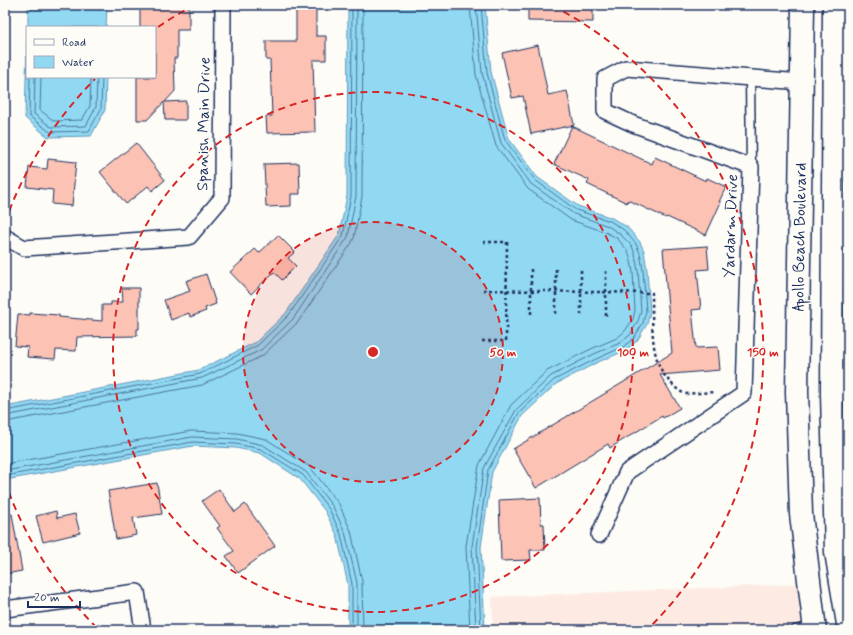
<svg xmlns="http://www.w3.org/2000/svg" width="853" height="635" viewBox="0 0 853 635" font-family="Mynerve,sans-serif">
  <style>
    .built { fill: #fdebe3 }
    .water { fill: #91d9f3; stroke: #6295b7 }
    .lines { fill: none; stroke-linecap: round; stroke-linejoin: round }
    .shore { stroke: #4a739a; stroke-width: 1 }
    .building { fill: #fcc2b3; stroke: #1b2f5e }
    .lane-casing { stroke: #1b2f5e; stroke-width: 11 }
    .street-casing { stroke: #1b2f5e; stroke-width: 18 }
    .secondary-casing { stroke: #1b2f5e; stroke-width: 25 }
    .path { stroke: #1b2f5e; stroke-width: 2.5; stroke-dasharray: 3 3; stroke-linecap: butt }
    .lane { stroke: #fdfcf7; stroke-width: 8 }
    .street { stroke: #fdfcf7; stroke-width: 15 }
    .secondary { stroke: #fdfcf7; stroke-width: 22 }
    .ring { fill: none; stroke: #d62828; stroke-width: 2; stroke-dasharray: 7 5 }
    .labels { text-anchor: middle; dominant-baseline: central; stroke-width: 3; stroke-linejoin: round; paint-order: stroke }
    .street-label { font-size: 16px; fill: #1b2f5e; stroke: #fdfcf7 }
    .centre { fill: #d62828; stroke: #fdfcf7; stroke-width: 2 }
    .ring-label { font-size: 12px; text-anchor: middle; font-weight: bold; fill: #d62828; stroke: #fdfcf7; stroke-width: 3; stroke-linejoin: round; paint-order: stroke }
  </style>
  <rect width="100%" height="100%" fill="#fdfcf7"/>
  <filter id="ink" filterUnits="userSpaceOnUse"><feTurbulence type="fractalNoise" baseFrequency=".025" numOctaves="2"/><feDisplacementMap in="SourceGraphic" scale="8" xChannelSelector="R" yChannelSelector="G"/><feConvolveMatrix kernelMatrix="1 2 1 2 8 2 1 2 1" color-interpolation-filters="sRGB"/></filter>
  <g filter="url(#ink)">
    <!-- built -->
    <path class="built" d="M798,584L804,630H493L492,597Z"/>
    <!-- water -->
    <g class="water">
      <path d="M28,5H107L106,27H28Z"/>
      <path d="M348,5H485L491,72L509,139L537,177L578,206L612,218L627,227L640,242L644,251L647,270L650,312L647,324L637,341L625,351L598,362L556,384L522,416L492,472L481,547L485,630H348V585L337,535L325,511L300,479L260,453L236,448L193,446L5,480V407L199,370L256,342L286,313L339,235L347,196Z"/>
      <path d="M27,42V77H106L105,110L91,136L48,137L25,118Z"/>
    </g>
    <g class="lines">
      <!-- shore -->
      <g class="shore">
        <path d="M30,77L29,116L50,132L89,131L101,109L102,77"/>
        <path d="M35,77L34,114L51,127L86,126L96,107L97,77"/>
        <path d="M41,77L40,110L54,121L82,120L90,106L91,77"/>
        <path d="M5,411L200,374L258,345L289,315L343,236L351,196L352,5"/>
        <path d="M5,416L202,378L261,350L293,319L348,237L356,196L357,5"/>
        <path d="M5,422L202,385L262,356L298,322L351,244L354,238L362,197L363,5"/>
        <path d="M5,464L191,431L237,433L266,439L310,467L339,504L351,531L362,581L363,630"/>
        <path d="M5,471L192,437L237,439L263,445L306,472L333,507L345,532L357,583V630"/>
        <path d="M5,476L193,442L236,444L261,449L303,475L329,509L341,534L352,584V630"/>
        <path d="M470,630L466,546L479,465L511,405L547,371L591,349L617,338L625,331L633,319L635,310L633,272L630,256L627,250L617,238L605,232L571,220L528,189L496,146L476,75L470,5"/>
        <path d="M476,630L472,546L484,468L516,410L551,376L594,354L620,343L630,335L638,321L641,311L638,271L635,254L632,246L620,234L608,226L574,214L531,184L501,143L482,73L476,5"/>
        <path d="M481,630L477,547L488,470L519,413L554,380L596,359L623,347L634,338L643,323L646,311L643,270L640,253L636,244L624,230L610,221L576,210L535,180L505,140L487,73L481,5"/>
      </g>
    </g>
    <!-- building -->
    <g class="building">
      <path d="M140,5H189V30H177V58H174L175,91L165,102L186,101V120H165L164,102L147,120H137V77H155V27H140Z"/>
      <path d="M528,5H593V22L528,21Z"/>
      <path d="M296,9H316V36H326V60H313L315,132L267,133L266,116H272L270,60H266V41H296Z"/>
      <path d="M538,45L548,95L567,91L574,125L531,134L523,96L512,98L502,53Z"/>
      <path d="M572,126L652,164L655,157L706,181L707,178L726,187L719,202H721L706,235L667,217L666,218L628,200L627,203L587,184L589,180L554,164Z"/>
      <path d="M136,143L165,180L152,191L148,186L126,204L100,172Z"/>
      <path d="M48,159L76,162L72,206L52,204L53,190L27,187L29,167L47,169Z"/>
      <path d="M299,163L300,194H291V206L266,207L264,164Z"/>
      <path d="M278,235L295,252L288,258L296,266L282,280L274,272L251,294L230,272L255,249L259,253Z"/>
      <path d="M707,246L709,269L697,270L701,309L692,310L696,348L718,347L720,370L660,375L680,408L663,418L662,416L610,448L608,444L536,488L513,449L672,353L663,249Z"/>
      <path d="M206,274L216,304L205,308L206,311L190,317L189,313L171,320L164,300L190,291L186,281Z"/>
      <path d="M122,288H139V329H137V336L77,337L76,351L56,350L55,359L27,357L28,347L15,346L18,314L30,315V313L59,315V317L102,321V305H111V302H123Z"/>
      <path d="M157,483L162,514L133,518L136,535L116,539L108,491Z"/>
      <path d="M219,489L235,512L245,504L275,546L238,573L226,556L234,551L217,528L220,526L202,501Z"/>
      <path d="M540,498L541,524H544L545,550H530L531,560L501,561L499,500Z"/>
      <path d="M56,511L57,518L75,514L80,533L43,542L36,516Z"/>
      <path d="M5,514H12L22,571L5,574Z"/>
    </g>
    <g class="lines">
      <defs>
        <g id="lane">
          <path d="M750,78L751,167"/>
          <path d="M795,630L814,626"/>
        </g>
        <g id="street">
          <path d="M834,83H848"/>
          <path d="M5,237L24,248L189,237L222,198L223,5"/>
          <path d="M832,393H848"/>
          <path d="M599,535L627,472L744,393L751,167L633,124L605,111V79L626,68L802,82"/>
          <path d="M5,609L137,592L143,630"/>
        </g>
        <g id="secondary">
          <path d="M803,5L797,392L801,514L815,630"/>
          <path d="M834,5L832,393L836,552L848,624"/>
        </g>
      </defs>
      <!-- lane casing -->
      <use href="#lane" class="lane-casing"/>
      <!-- street casing -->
      <use href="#street" class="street-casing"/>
      <!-- secondary casing -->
      <use href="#secondary" class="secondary-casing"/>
      <!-- path -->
      <g class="path">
        <path d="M483,290L652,293C653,323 648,362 672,384C675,388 680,391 684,394L715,392"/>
        <path d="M531,314V268"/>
        <path d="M556,314V268"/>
        <path d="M581,315V269"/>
        <path d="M606,316V269"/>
        <path d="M482,341H506L507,242H484"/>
      </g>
      <!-- lane -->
      <use href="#lane" class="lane"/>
      <!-- street -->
      <use href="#street" class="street"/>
      <!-- secondary -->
      <use href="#secondary" class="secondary"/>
    </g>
  </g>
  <!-- distance rings -->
  <circle cx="373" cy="352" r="130" fill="#d62828" fill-opacity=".12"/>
  <g class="ring">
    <circle cx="373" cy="352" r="130"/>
    <circle cx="373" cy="352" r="260"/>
    <path d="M97 628A390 390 0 0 1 5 482M5 222A390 390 0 0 1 95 79M158 27A390 390 0 0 1 193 6M553 6A390 390 0 0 1 649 628"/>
  </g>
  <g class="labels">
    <!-- street labels -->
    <g class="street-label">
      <text transform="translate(204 124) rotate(-89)">Spanish Main Drive</text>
      <text transform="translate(731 226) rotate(-88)">Yardarm Drive</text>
      <text transform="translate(800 237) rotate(-89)">Apollo Beach Boulevard</text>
    </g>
  </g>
  <circle cx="373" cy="352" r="6" class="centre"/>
  <g class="ring-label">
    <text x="503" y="356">50 m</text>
    <text x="633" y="356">100 m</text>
    <text x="763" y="356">150 m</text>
  </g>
  <!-- margin -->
  <rect width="853" height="635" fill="none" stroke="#fdfcf7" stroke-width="20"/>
  <rect x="10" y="10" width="833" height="615" fill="none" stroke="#1b2f5e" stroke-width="1.5" filter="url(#ink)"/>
  <!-- legend -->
  <rect x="26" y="26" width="130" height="52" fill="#fdfcf7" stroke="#a3aaba"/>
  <rect x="34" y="39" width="20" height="6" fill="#fdfcf7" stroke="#a3aaba"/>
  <text x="62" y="46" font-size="12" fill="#1b2f5e">Road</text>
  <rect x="34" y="56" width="20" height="12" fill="#91d9f3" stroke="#a3aaba"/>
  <text x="62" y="66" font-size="12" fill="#1b2f5e">Water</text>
  <!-- scale -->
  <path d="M28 601v6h52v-6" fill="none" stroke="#1b2f5e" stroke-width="2"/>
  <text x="34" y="601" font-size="12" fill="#1b2f5e" stroke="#fdfcf7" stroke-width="3" paint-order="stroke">20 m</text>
</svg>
